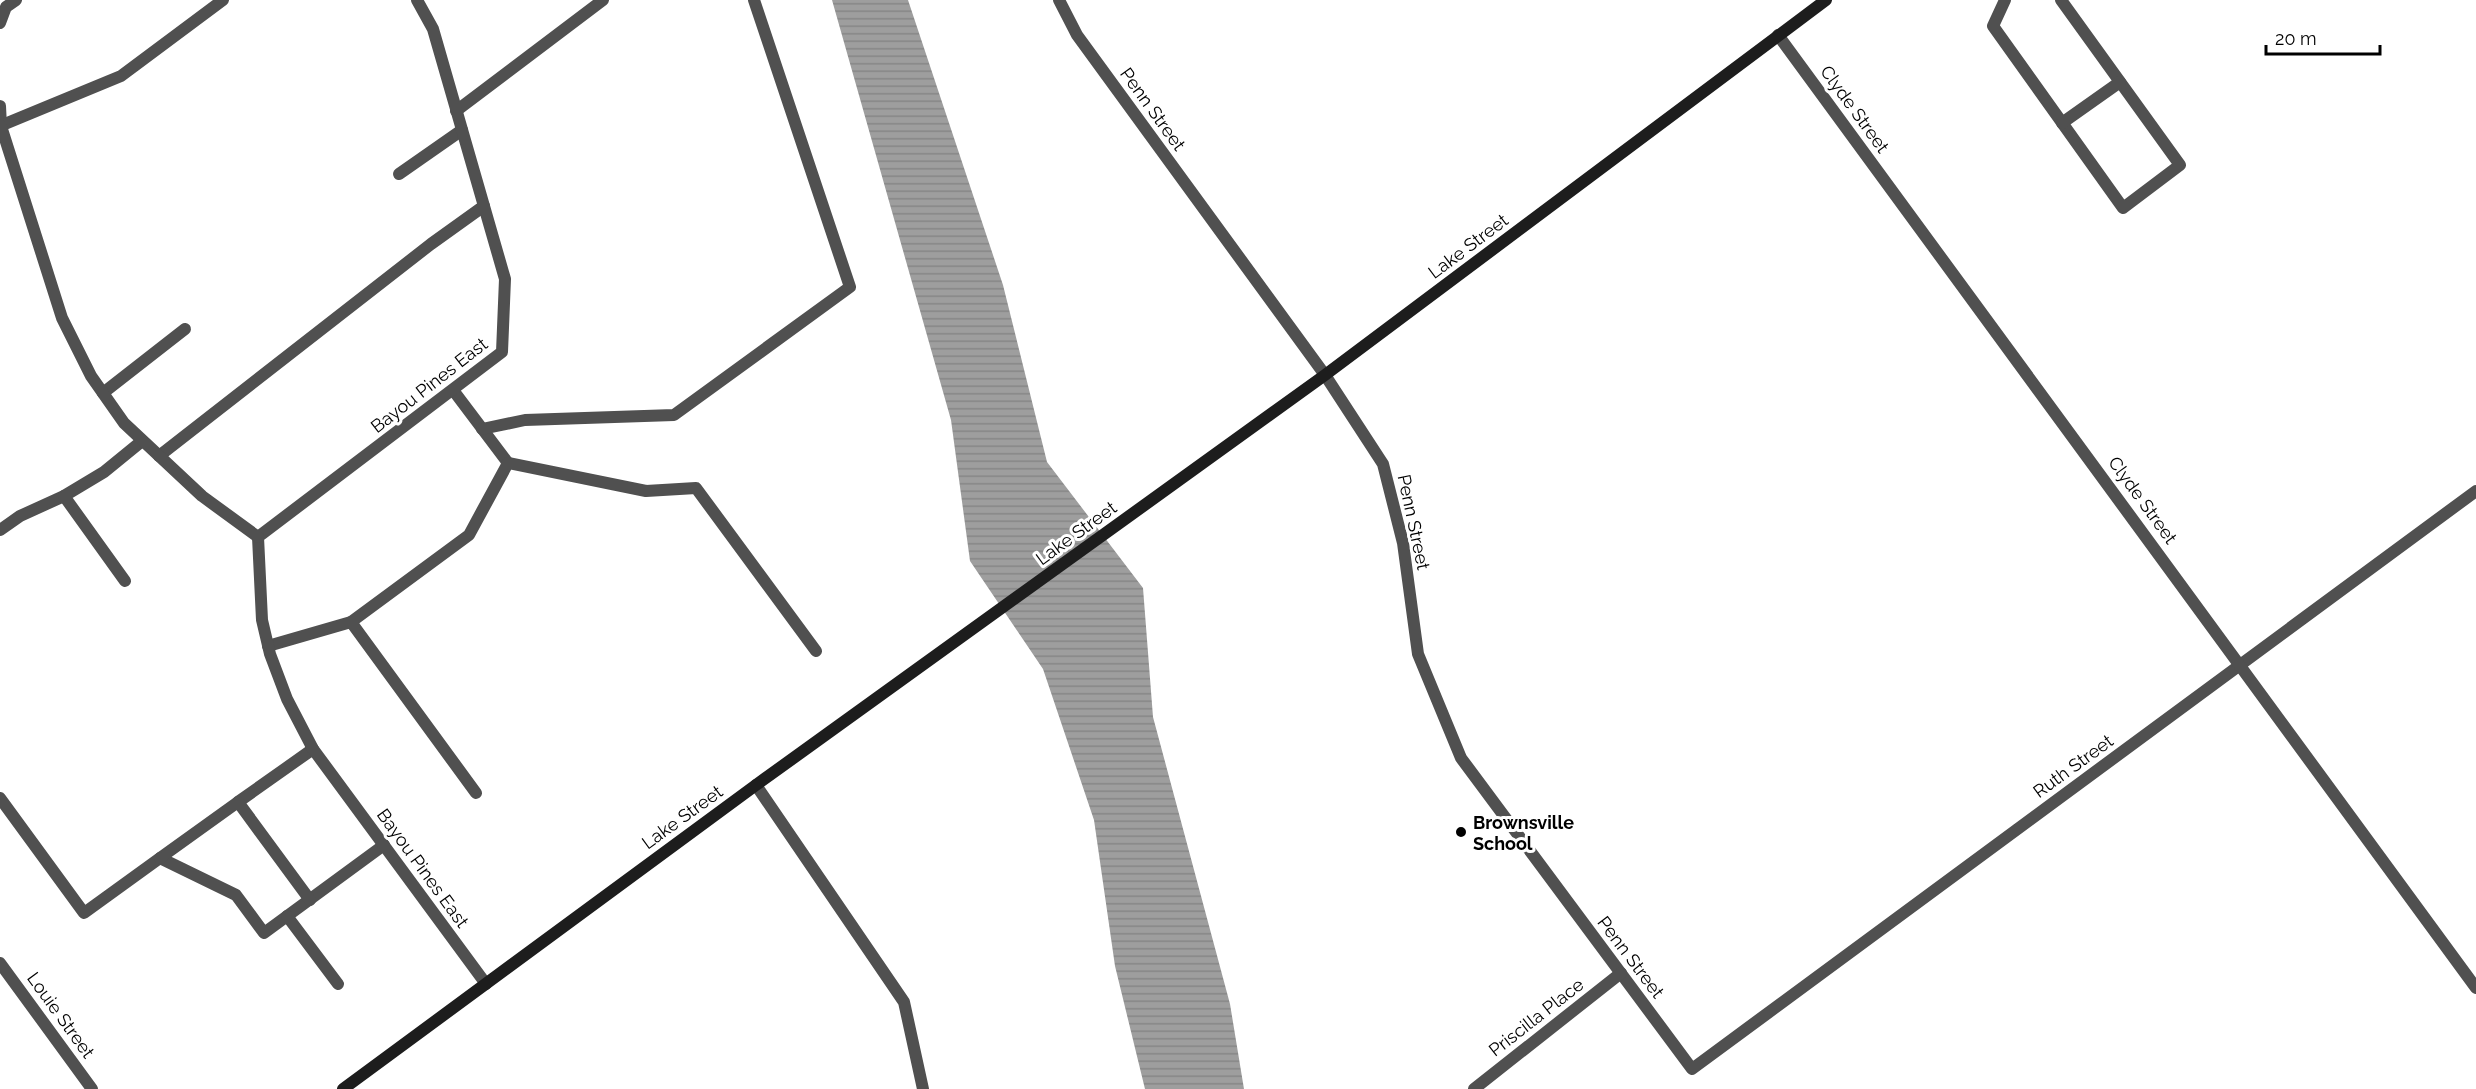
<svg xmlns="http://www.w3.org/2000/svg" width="2476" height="1089" viewBox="0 0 2476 1089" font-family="Raleway,sans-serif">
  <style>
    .water { fill: url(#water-rules) }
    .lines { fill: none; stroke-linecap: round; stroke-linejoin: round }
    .lane { stroke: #505050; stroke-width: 12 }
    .street { stroke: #505050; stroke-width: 12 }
    .secondary { stroke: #1d1d1d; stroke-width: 12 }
    .poi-dot { fill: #000; stroke: #fff; stroke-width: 2 }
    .labels { text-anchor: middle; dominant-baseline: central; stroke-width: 6; stroke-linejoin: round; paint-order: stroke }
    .street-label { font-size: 18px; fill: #000; stroke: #fff }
    .poi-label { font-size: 18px; font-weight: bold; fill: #000; stroke: #fff; text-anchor: start }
  </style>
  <defs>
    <pattern id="water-rules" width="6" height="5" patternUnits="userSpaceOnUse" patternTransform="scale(1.5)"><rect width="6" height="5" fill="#9e9e9e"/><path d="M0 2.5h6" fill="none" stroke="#868686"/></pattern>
  </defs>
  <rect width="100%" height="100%" fill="#fff"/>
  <!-- water -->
  <path class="water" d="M832,0H908L1003,285L1047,462L1143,588L1153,717L1230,1004L1244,1089H1145L1115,966L1094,820L1043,669L970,561L951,420Z"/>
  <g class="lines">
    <!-- lane -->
    <g class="lane">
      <path d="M2005,0L1993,26L2123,208L2180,165L2061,0"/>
      <path d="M0,23L6,7L16,0"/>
      <path d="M0,106L1,126"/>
      <path d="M456,111L603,0"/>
      <path d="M2062,123L2120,82"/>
      <path d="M0,126L121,76L223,0"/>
      <path d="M399,174L462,130"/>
      <path d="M453,390L508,463"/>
      <path d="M103,393L185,329"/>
      <path d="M482,429L525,420L674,415L850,287L754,0"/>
      <path d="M159,456L431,244L484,206"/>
      <path d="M0,530L20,516L64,496"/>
      <path d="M125,581L64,496L104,472L142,441"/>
      <path d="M351,622L469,535L508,463L646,491L696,488L816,651"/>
      <path d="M268,646L351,622L476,793"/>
      <path d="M756,785L904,1002L923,1089"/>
      <path d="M0,798L84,913L160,858L236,895L264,933L384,845"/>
      <path d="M238,802L313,749"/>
      <path d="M160,858L238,802L310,900"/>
      <path d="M287,916L338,984"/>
    </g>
    <!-- street -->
    <g class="street">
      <path d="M417,0L433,29L505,279L502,352L258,537L262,620L270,654L287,699L313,749L486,984"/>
      <path d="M1059,0L1077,35L1325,375L1383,464L1403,543L1418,654L1461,758L1692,1069L2476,491"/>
      <path d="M1778,35L2476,988"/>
      <path d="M1,126L62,318L91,376L124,423L202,496L258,537"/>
      <path d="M0,963L92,1089"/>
      <path d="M1474,1089L1621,973"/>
    </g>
    <!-- secondary -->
    <path class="secondary" d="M343,1089L756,785L1325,375L1826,0"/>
  </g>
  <!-- markers -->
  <circle class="poi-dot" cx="1461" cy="832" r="6"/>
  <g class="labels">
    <!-- street labels -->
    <g class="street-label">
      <text transform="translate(1153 109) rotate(54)">Penn Street</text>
      <text transform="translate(1855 109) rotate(54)">Clyde Street</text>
      <text transform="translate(1468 246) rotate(-37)">Lake Street</text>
      <text transform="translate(429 385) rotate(-38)">Bayou Pines East</text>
      <text transform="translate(2143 500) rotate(54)">Clyde Street</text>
      <text transform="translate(1414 522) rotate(78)">Penn Street</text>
      <text transform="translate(1076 533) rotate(-36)">Lake Street</text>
      <text transform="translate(2073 766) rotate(-36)">Ruth Street</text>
      <text transform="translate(682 817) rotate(-36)">Lake Street</text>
      <text transform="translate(423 868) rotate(54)">Bayou Pines East</text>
      <text transform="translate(1631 957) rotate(53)">Penn Street</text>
      <text transform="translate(61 1015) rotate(54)">Louie Street</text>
      <text transform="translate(1536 1017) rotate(-38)">Priscilla Place</text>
    </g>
    <!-- poi labels -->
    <g class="poi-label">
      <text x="1473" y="822">Brownsville<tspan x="1473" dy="21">School</tspan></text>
    </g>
  </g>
  <!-- scale -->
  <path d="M2266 45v9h114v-9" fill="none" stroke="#000000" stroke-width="3"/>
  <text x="2275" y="45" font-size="18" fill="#000000" stroke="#ffffff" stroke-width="4.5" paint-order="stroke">20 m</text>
</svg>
